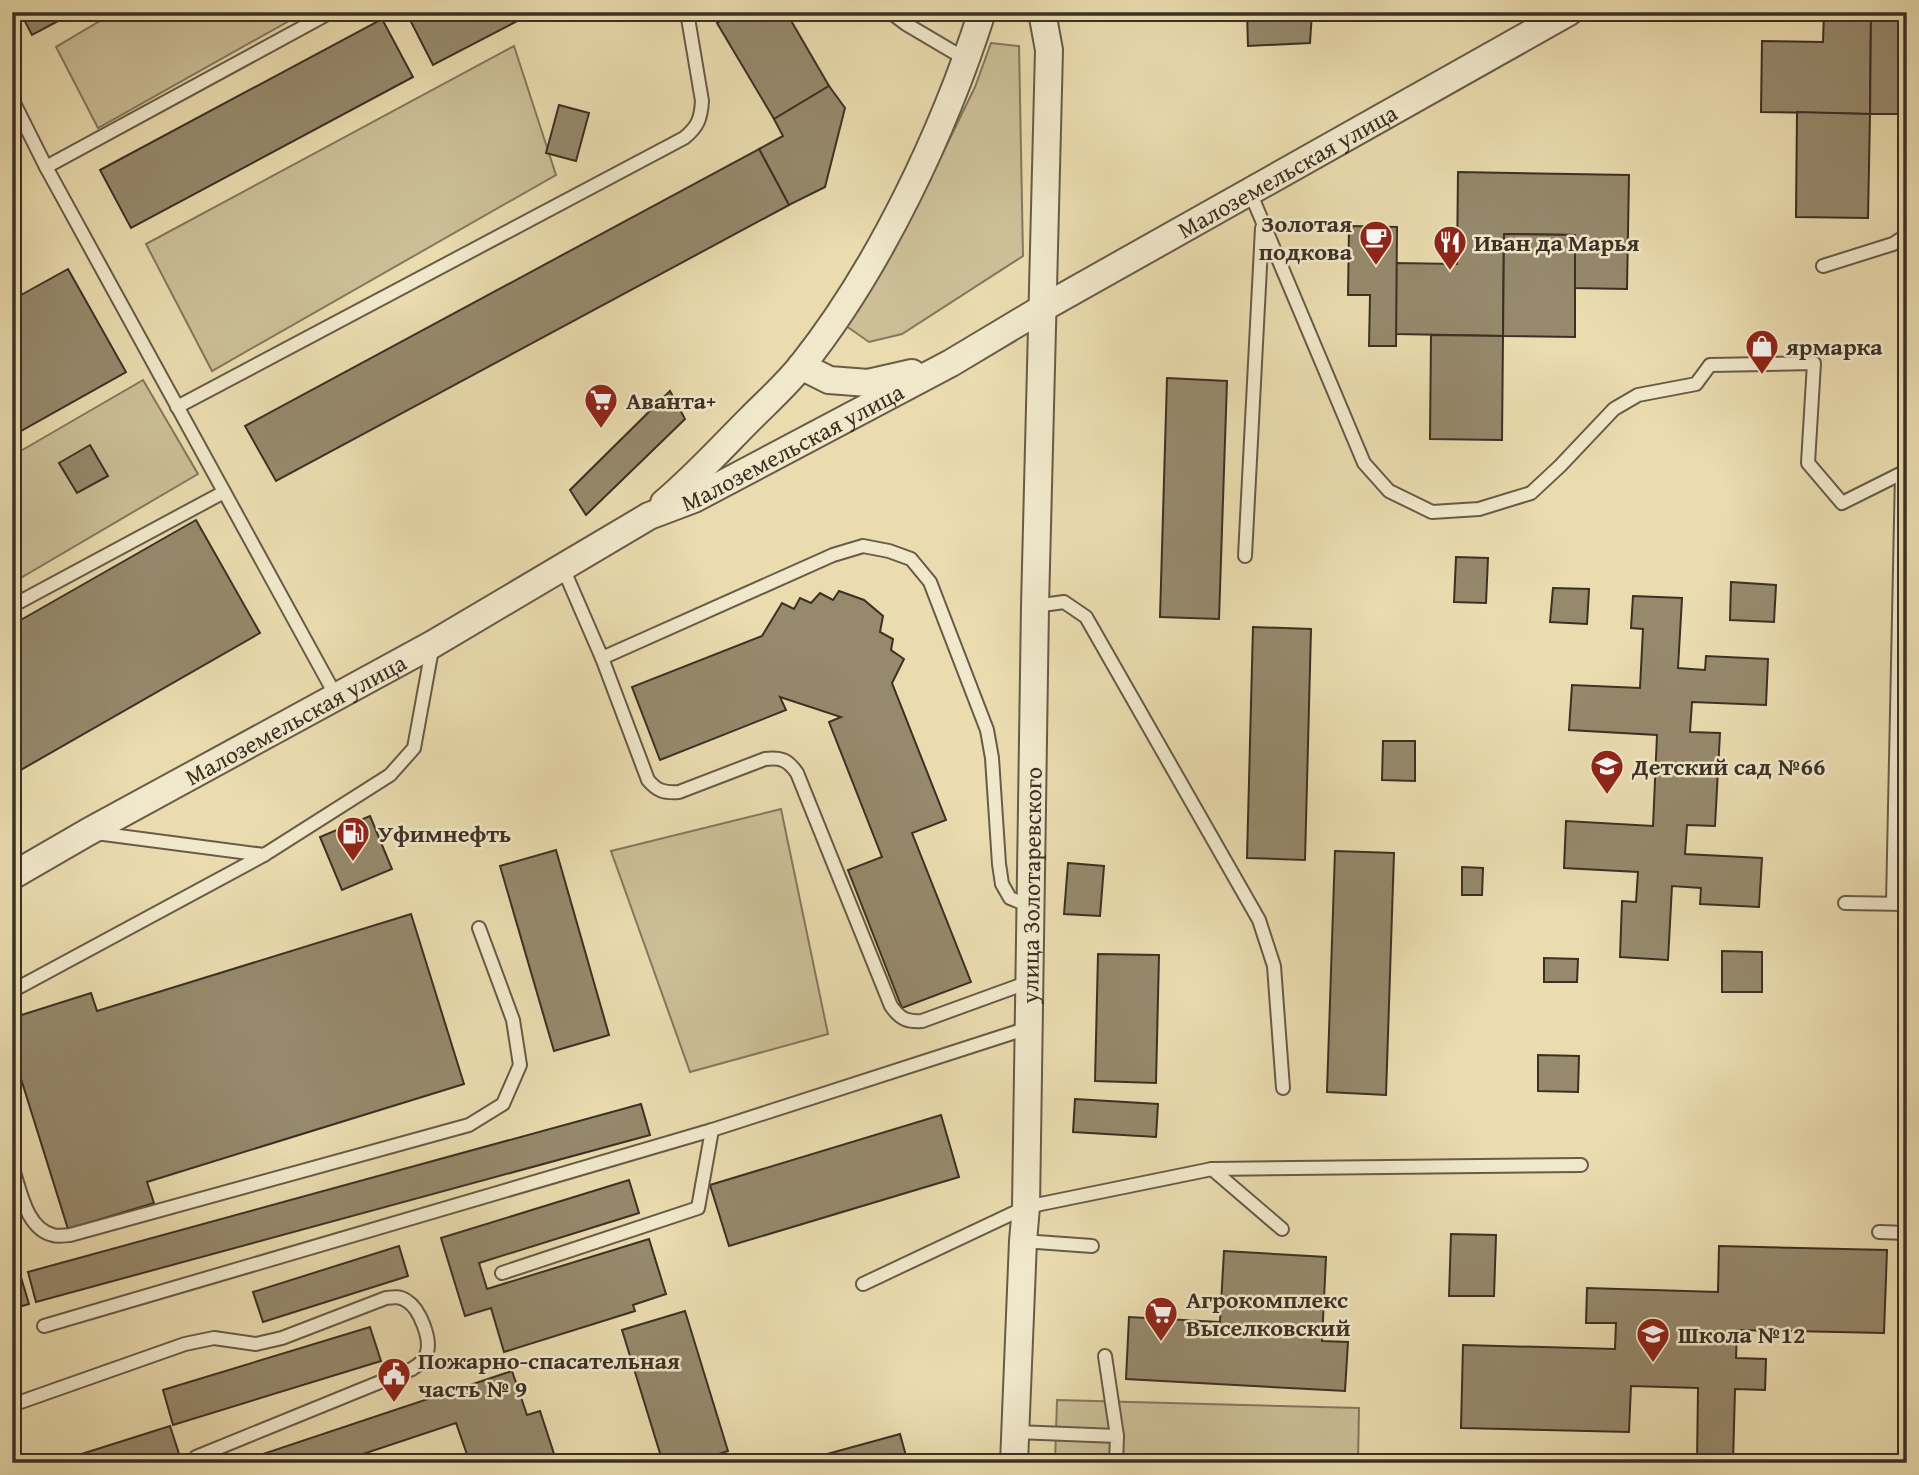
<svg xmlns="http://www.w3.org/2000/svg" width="1919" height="1475" viewBox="0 0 1919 1475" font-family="'Gentium Book Plus',serif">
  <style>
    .green { fill: #ccbf97; stroke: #84785e; stroke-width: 2 }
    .building { fill: #96896c; stroke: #3c3024; stroke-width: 2 }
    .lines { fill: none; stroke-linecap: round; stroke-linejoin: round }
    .service-casing { stroke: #685b47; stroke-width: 16 }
    .minor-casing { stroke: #685b47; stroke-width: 30 }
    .service { stroke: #f1e8cb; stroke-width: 12 }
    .minor { stroke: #f1e8cb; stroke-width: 26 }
    .labels { text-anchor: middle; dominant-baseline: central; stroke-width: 5; stroke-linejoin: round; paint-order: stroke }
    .street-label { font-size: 24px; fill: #3c3024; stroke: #f1e8cb }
    .poi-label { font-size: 24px; font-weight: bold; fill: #3c3024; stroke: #f1e8cb; text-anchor: start }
  </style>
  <rect width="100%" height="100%" fill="#eadcaf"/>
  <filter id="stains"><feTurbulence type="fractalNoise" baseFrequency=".00286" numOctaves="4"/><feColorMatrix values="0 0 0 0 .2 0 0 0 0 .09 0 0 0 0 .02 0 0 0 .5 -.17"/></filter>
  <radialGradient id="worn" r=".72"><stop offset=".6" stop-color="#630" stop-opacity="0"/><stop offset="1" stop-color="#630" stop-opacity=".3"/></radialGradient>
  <!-- green -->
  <g class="green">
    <path d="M115,12H305L98,128L56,47Z"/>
    <path d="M991,43L1019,46L1023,256L902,334L869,342L842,323L914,212L975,87Z"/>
    <path d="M514,46L556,175L212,371L146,244Z"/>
    <path d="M143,380L198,474L12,583V456Z"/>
    <path d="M781,809L828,1034L690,1072L611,851Z"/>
    <path d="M1057,1400L1359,1408L1358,1463H1055Z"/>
  </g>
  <!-- building -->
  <g class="building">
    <path d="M20,12H75L32,35Z"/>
    <path d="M406,12H520L523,18L433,65Z"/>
    <path d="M735,12H786L829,86L774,119L717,23Z"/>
    <path d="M1247,12H1312L1310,43L1248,46Z"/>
    <path d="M1824,12H1871L1870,114L1761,112L1762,41L1823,42Z"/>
    <path d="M1871,12H1907V114H1870Z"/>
    <path d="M382,19L413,77L131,228L100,170Z"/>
    <path d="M829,86L845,108L825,187L789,205L759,149L783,136L774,119Z"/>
    <path d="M559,105L589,113L576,161L546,153Z"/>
    <path d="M1797,112L1870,114L1868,218L1796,217Z"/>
    <path d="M759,149L789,205L276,481L245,426Z"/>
    <path d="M1458,172L1629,175L1627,289L1574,288L1575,235L1504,234L1503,336L1396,334V263L1457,264Z"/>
    <path d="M1349,226L1397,227L1396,346H1369L1370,295H1348Z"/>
    <path d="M1504,234L1575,235V337L1503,336Z"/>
    <path d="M68,269L126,372L12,436V300Z"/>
    <path d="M1431,335L1503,336L1502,440L1430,439Z"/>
    <path d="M1167,378L1227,381L1219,619L1160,617Z"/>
    <path d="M670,391L685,419L586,515L570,490Z"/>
    <path d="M90,445L108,476L77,493L59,463Z"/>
    <path d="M196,520L260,633L12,775V625Z"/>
    <path d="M1456,557L1488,558L1486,603L1454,602Z"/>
    <path d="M1731,582L1776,585L1774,622L1730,620Z"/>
    <path d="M1553,588L1589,589L1587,624L1550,622Z"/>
    <path d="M839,591L864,600L883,616L880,632L893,639L891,650L904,659L892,683L946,820L912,833L971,982L902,1008L848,870L882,857L829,722L841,717L780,697L786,710L660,760L632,687L762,636L782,603L794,609L800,598L811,603L820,593L833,600Z"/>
    <path d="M1633,596L1682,598L1678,668L1705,670L1706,656L1768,659L1766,705L1692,702L1690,732L1720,733L1715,826L1687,825L1685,854L1762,858L1759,907L1700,904L1701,888L1672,886L1668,960L1620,957L1622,901L1636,902L1638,872L1564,868L1566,821L1653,826L1657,735L1569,730L1572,685L1640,688L1643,629L1631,628Z"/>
    <path d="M1253,627L1311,629L1305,860L1247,858Z"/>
    <path d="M1383,741H1415V781L1382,780Z"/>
    <path d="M370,816L392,869L342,890L320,837Z"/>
    <path d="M556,850L609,1035L554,1051L500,866Z"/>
    <path d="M1335,851L1394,853L1386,1095L1327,1092Z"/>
    <path d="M1068,863L1104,866L1100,916L1064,914Z"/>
    <path d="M1462,867L1483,868L1482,895H1462Z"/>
    <path d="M411,914L464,1084L147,1182L154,1203L68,1229L12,1050V1018L91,993L97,1011Z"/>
    <path d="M1722,951L1762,952V992H1722Z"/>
    <path d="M1098,954L1159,955L1156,1083L1095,1081Z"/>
    <path d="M1544,958L1578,959L1577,982H1544Z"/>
    <path d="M1538,1055L1579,1056L1578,1092L1538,1091Z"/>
    <path d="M1075,1099L1158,1104L1156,1137L1073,1132Z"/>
    <path d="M641,1104L650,1135L36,1302L28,1272Z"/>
    <path d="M941,1115L959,1177L729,1246L710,1185Z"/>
    <path d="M629,1180L639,1213L479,1263L487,1289L649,1239L666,1294L633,1305L635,1311L504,1352L491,1308L465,1316L441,1238Z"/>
    <path d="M1451,1234L1496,1235L1494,1296H1449Z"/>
    <path d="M399,1246L408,1276L263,1322L253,1292Z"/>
    <path d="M1719,1246L1887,1250L1884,1333L1737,1330L1736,1358L1766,1359L1765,1390L1735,1389L1733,1463H1697L1698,1388L1631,1386L1629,1432L1461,1428L1463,1345L1615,1349L1616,1323H1586L1587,1288L1718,1292Z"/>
    <path d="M1224,1251L1326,1257L1322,1341L1348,1342L1345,1391L1126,1379L1129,1317L1220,1322Z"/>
    <path d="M17,1264L29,1304L12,1309V1265Z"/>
    <path d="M685,1311L728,1451L691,1463H663L622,1330Z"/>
    <path d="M370,1327L381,1361L173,1425L163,1390Z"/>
    <path d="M512,1371L527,1415L540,1411L557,1463H470L456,1423L336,1463H236Z"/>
    <path d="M170,1426L182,1463H53Z"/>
    <path d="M900,1434L908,1463L798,1462Z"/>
    <path d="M1146,1456L1230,1463H1146Z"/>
  </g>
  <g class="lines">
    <defs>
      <g id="service">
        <path d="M890,12L906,24L967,60"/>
        <path d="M12,99L46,167L336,696"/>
        <path d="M46,167L331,12"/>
        <path d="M1250,192L1364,463L1389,491L1432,512L1479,509L1531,493L1560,466L1614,409L1638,395L1696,384L1710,365L1814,363L1808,463L1842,503L1902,473H1907"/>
        <path d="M1823,266L1893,244L1907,235"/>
        <path d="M177,407L684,138C698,127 701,118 702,101L687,12"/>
        <path d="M1245,556L1262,228"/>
        <path d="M563,568L602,658L833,555L863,546L889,551L911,559L930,582L987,730L992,758L999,864L1002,884L1010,898L1030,906"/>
        <path d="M12,606L224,492"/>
        <path d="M1035,606L1064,602L1086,617L1259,920L1274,966L1283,1088"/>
        <path d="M602,658L648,780C657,791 664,793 679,792L765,759C781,757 788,760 797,773L891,1006C900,1019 907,1022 922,1021L1029,982"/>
        <path d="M96,833L264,855L390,775L414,748L433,644"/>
        <path d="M1845,903L1907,904"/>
        <path d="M1893,903L1902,473"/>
        <path d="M12,991L264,855"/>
        <path d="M12,1166C20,1189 26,1229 53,1235C58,1237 65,1235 70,1235L469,1125L503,1104L520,1065L513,1020L479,928"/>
        <path d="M1212,1169L1282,1229"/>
        <path d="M1879,1232L1907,1233"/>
        <path d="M1023,1241L1092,1246"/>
        <path d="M502,1273L698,1208L712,1130L1028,1028"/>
        <path d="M863,1284L1026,1207L1212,1169L1581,1165"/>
        <path d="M44,1326L712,1130"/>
        <path d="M1105,1356L1117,1436"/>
        <path d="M12,1405L185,1344L214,1338L256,1344L282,1338L386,1298C394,1297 400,1296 407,1301C420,1309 431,1339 427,1352C425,1361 419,1364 412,1369L196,1457"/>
        <path d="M1015,1432L1117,1436L1116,1463"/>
      </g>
      <g id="minor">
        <path d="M801,366L829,380L868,383L912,373"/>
        <path d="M664,503C695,477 722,447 751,418C768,401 787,384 802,365C880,267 944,131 982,12"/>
        <path id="s1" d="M12,876L88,832L433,644L649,516L694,499L951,363L1043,308L1569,12"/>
        <path id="s2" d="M1014,1463L1023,1241L1026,1207L1035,606L1049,50L1042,12"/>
      </g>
    </defs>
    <!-- service casing -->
    <use href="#service" class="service-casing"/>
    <!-- minor casing -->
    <use href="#minor" class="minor-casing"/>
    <!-- service -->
    <use href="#service" class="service"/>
    <!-- minor -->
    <use href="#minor" class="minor"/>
  </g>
  <!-- icons -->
  <defs>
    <symbol id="cafe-pin" viewBox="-11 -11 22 30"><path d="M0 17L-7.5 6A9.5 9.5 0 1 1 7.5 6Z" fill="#8f2418" stroke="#f1e8cb"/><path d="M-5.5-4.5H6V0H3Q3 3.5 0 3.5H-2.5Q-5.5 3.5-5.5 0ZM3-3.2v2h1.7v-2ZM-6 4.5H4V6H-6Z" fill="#fff"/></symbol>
    <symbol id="restaurant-pin" viewBox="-11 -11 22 30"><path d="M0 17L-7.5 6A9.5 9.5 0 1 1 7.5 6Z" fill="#8f2418" stroke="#f1e8cb"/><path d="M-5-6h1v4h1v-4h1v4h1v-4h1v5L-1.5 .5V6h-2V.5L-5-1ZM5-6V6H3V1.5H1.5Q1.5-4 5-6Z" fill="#fff"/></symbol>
    <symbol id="shop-pin" viewBox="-11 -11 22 30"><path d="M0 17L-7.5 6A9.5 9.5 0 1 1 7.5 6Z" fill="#8f2418" stroke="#f1e8cb"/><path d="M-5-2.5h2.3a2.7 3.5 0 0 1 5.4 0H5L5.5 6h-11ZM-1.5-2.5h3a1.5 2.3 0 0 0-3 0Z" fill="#fff"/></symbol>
    <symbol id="supermarket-pin" viewBox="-11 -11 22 30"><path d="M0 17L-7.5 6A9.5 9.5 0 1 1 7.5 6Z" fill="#8f2418" stroke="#f1e8cb"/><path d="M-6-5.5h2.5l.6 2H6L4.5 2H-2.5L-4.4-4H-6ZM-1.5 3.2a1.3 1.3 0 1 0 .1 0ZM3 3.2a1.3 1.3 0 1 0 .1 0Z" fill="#fff"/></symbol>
    <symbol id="school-pin" viewBox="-11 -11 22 30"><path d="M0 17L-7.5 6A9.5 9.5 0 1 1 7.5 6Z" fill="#8f2418" stroke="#f1e8cb"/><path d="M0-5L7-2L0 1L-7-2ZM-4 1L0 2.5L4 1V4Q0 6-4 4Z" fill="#fff"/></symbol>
    <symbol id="fuel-pin" viewBox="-11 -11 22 30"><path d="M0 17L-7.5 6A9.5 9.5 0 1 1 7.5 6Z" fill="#8f2418" stroke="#f1e8cb"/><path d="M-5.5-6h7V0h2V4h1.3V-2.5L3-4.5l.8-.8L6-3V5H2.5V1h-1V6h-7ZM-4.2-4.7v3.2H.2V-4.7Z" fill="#fff"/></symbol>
    <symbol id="civic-pin" viewBox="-11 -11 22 30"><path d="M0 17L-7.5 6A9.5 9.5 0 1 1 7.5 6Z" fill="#8f2418" stroke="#f1e8cb"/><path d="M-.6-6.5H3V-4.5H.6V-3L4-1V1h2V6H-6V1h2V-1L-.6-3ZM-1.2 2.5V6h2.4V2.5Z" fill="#fff"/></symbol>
  </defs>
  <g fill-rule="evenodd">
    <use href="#cafe-pin" x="1357" y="218" width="38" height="52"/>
    <use href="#restaurant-pin" x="1431" y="223" width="38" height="52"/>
    <use href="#shop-pin" x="1743" y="327" width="38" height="52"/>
    <use href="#supermarket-pin" x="582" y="381" width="38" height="52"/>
    <use href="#school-pin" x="1588" y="747" width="38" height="52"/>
    <use href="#fuel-pin" x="334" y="814" width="38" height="52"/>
    <use href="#supermarket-pin" x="1142" y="1294" width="38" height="52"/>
    <use href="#school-pin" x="1634" y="1315" width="38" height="52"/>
    <use href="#civic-pin" x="375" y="1355" width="38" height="52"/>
  </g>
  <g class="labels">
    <!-- street labels -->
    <g class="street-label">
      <text stroke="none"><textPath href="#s1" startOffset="1458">Малоземельская улица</textPath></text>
      <text stroke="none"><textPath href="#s1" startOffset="891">Малоземельская улица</textPath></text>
      <text stroke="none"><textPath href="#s1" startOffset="324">Малоземельская улица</textPath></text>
      <text stroke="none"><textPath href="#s2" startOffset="578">улица Золотаревского</textPath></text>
    </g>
    <!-- poi labels -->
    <g class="poi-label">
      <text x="1352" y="223" text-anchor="end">Золотая<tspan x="1352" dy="28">подкова</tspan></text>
      <text x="1474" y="242">Иван да Марья</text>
      <text x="1786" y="346">ярмарка</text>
      <text x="626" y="400">Аванта+</text>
      <text x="1632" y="766">Детский сад №66</text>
      <text x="378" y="833">Уфимнефть</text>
      <text x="1186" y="1299">Агрокомплекс<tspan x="1186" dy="28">Выселковский</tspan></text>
      <text x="1678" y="1334">Школа №12</text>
      <text x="418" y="1360">Пожарно-спасательная<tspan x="418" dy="28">часть № 9</tspan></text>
    </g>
  </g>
  <!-- margin -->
  <rect width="1919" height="1475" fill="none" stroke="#eadcaf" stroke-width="42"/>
  <rect x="14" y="14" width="1891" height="1447" fill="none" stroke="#3c3024" stroke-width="3.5"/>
  <rect x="21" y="21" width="1877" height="1433" fill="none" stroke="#3c3024" stroke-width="2"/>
  <rect width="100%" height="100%" filter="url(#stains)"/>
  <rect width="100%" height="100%" fill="url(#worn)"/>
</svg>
